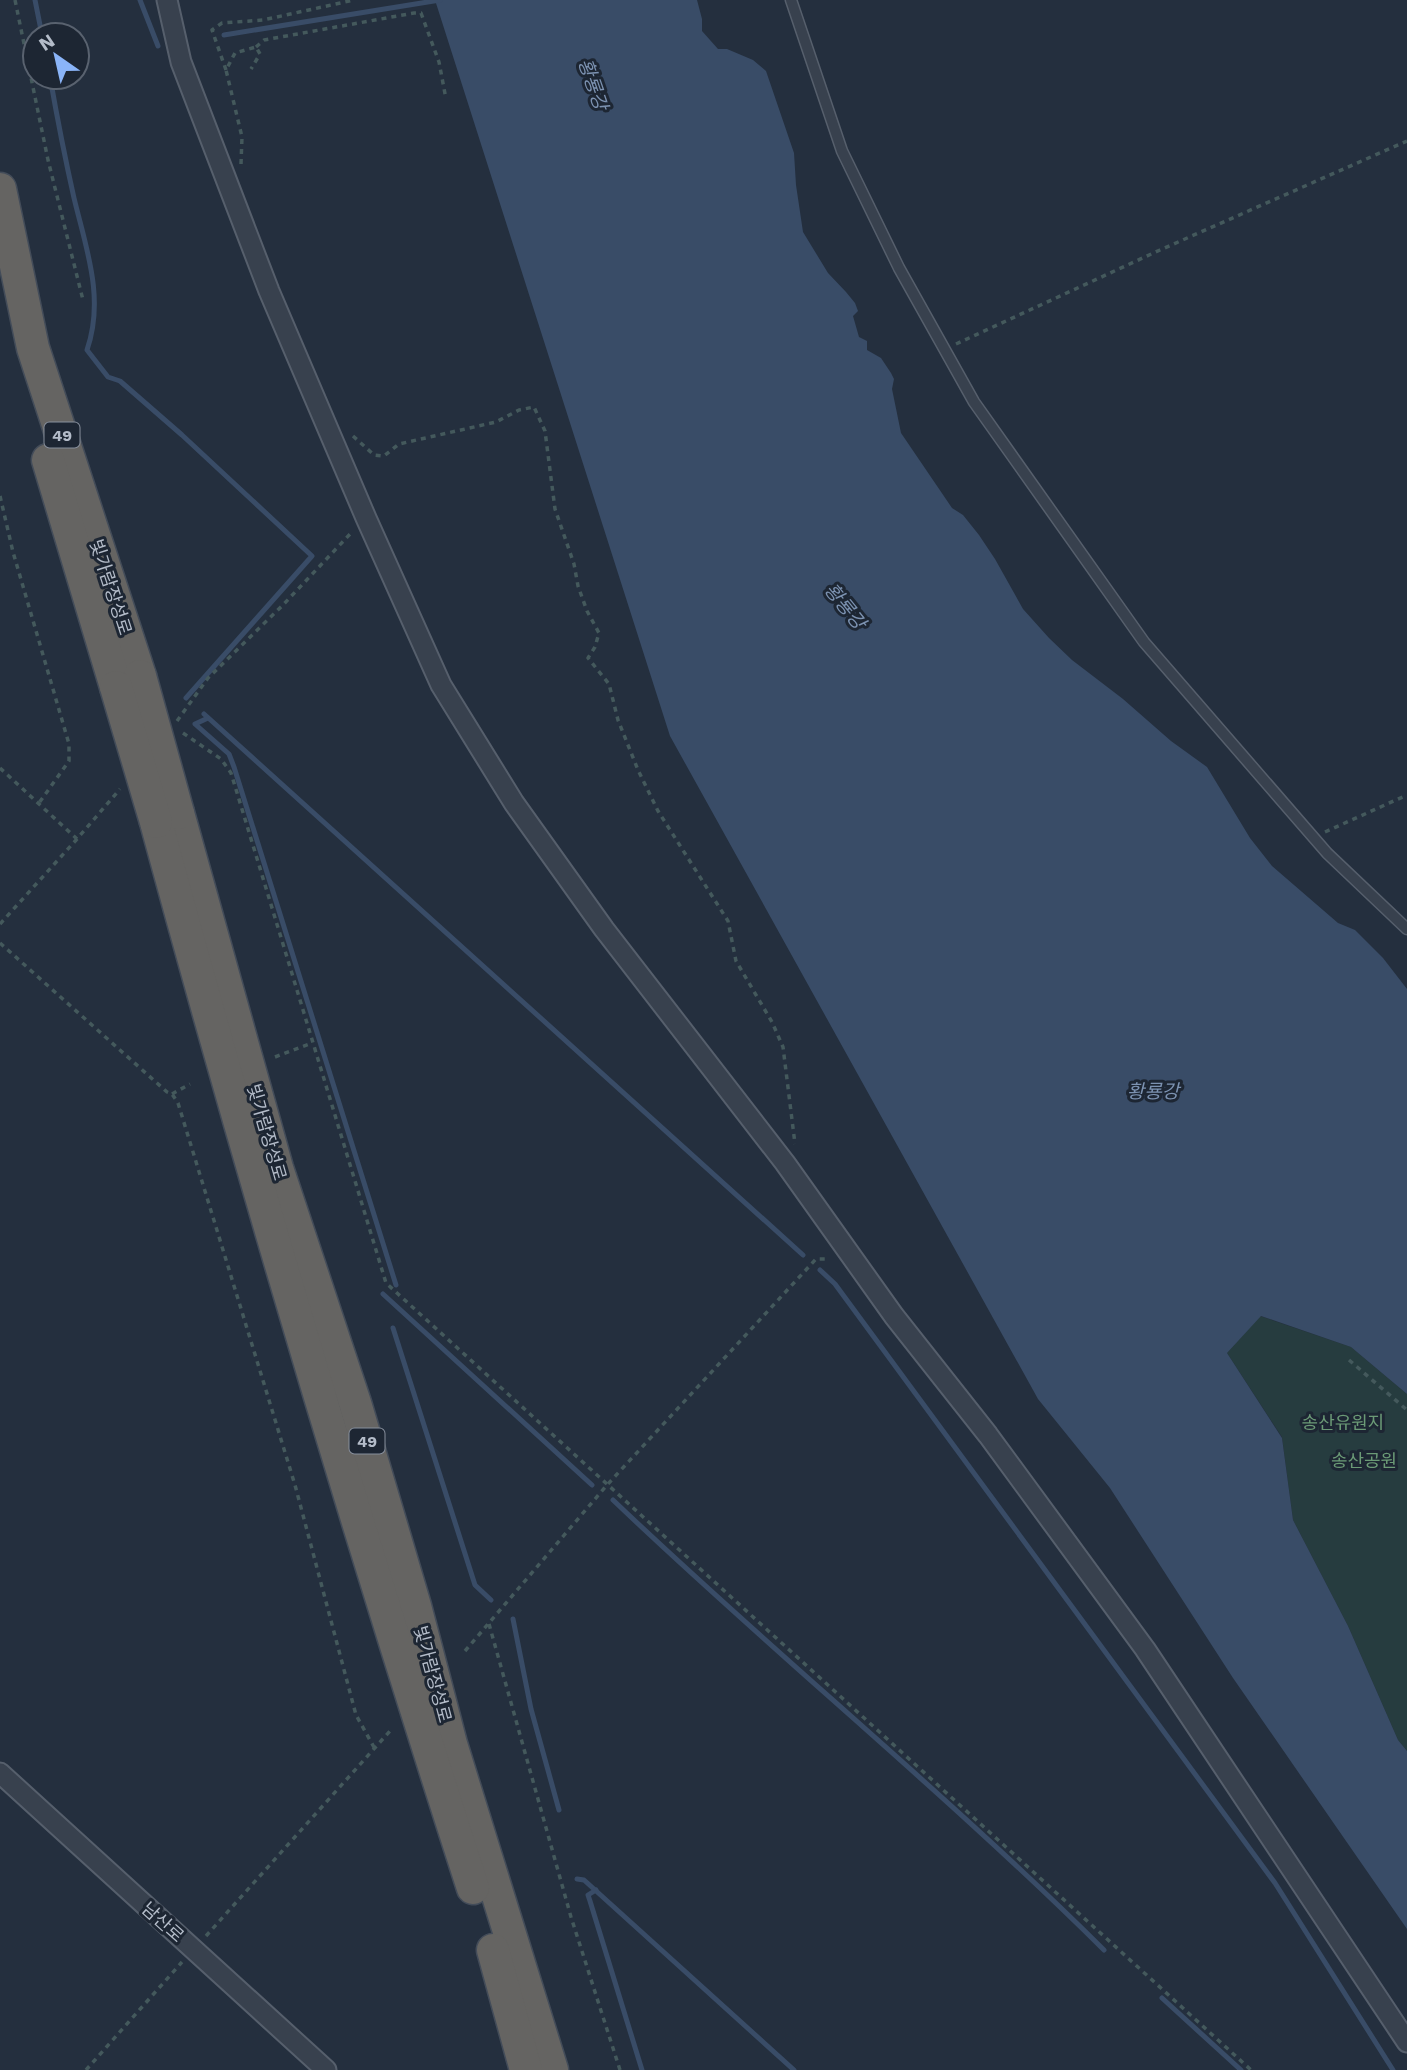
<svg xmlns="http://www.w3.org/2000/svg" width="1407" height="2070" viewBox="0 0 1407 2070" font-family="'Work Sans','Noto Sans KR',sans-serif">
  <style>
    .green { fill: #263c3f }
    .water { fill: #394c67 }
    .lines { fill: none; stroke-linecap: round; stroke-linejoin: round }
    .stream { stroke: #394c67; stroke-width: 5 }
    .service-casing { stroke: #565f6c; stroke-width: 13 }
    .minor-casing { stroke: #565f6c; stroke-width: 23 }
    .trunk-casing { stroke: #434c59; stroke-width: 35 }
    .path { stroke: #44595c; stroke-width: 3.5; stroke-dasharray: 5 5; stroke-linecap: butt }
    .service { stroke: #38414e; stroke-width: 10 }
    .minor { stroke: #38414e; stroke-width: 19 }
    .trunk { stroke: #656462; stroke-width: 32 }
    .trunk-bridge-casing { stroke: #434c59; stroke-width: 35; stroke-linecap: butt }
    .trunk-bridge { stroke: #656462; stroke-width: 32 }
    .labels { text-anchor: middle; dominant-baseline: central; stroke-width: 6; stroke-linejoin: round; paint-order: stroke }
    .shield { fill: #1d2633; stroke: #878f9c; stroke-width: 2 }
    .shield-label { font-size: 16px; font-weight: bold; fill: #b4bcc9 }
    .street-label { font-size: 18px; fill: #b4bcc9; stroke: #1d2633 }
    .park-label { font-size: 18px; fill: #6b9a76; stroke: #1d2633 }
    .water-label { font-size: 19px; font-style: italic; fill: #7c92b1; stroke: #1d2633 }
  </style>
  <rect width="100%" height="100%" fill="#242f3e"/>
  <!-- green -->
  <path class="green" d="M1260,1316L1351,1347L1407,1394V1751L1398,1740L1348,1626L1293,1520L1282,1437L1227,1353Z"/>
  <!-- water -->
  <path class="water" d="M435,0H697L702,19V31L718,49H727L753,60L766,71L794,153L796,185L803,232L828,273L846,292L855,303L858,311L853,316L859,337L867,341V350L881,358L891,373L894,379L892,389L901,433L952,508L963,515L979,535L995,559L1023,609L1049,638L1072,660L1123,699L1171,741L1207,767L1250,838L1272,866L1338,923L1355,930L1383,958L1407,989V1394L1351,1347L1261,1316L1227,1353L1282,1438L1293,1520L1348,1626L1398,1740L1407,1751V1929L1233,1678L1110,1488L1038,1399L670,736Z"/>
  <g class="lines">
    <!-- stream -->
    <g class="stream">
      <path d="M35,0L42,35"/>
      <path d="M140,0L158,46"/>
      <path d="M224,35L440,0"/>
      <path d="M50,77C57,117 65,158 74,198C86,248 105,298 87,350L108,377L120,381L182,435L312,556L186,698"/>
      <path d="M204,714L803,1255"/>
      <path d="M208,718L195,724L229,754L234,767L396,1285"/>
      <path d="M820,1270L835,1284L1275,1883L1393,2070"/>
      <path d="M383,1294L592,1485"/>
      <path d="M393,1328L475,1585L491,1600"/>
      <path d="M613,1500C773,1653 946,1793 1104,1950"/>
      <path d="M513,1619L531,1709L559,1810"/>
      <path d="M577,1879L584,1880L794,2070"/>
      <path d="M596,1890L588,1895L590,1901L642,2070"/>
      <path d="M1162,1998L1241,2070"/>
    </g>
    <defs>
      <path id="service" d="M791,0L842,151L899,268L974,402L1144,642L1327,853L1407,929"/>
      <g id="minor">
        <path d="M167,0L181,62L269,291L366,518L441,685L514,803L604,929L785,1163L894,1316L988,1435L1145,1649L1407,2042"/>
        <path d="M0,1773L326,2070"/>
      </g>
      <g id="trunk">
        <path d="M0,189L33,348L140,676"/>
        <path d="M48,460L116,687"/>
        <path d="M178,813L277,1168L355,1403L415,1606L451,1744L552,2070"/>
        <path d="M156,822C253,1180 359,1535 473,1888"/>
        <path d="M493,1950L526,2070"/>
      </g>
    </defs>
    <!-- service casing -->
    <use href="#service" class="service-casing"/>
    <!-- minor casing -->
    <use href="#minor" class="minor-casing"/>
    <!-- trunk casing -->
    <use href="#trunk" class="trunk-casing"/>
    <!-- path -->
    <g class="path">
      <path d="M15,0L48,160L83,300"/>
      <path d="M256,47L264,40L414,13H421L439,62L446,99"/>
      <path d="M226,70L212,30L222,23L263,20L354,0"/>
      <path d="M241,164L242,137L226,70L235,53L256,47L260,54L251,69"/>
      <path d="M956,344L1160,250L1407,141"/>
      <path d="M353,436L374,455L384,456L399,444L496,422L519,410L534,407L545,431L555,509L574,564L578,586L587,611L599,633L595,647L588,658L609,684L618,720L638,770L658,811L728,921L736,961L772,1022L783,1047L795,1144"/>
      <path d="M0,496L13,552L69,744V761L39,803"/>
      <path d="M177,721L208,678L282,606L352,532"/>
      <path d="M183,733L221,759L231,773L386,1283L1251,2070"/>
      <path d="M0,768L77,839"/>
      <path d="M1325,832L1407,795"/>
      <path d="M0,924L77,839L120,789"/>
      <path d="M0,943L167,1092L172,1094L178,1103L295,1485L356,1715L375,1749"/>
      <path d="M275,1057L312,1043"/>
      <path d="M172,1094L190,1084"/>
      <path d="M1349,1360L1407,1410"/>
      <path d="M489,1624L571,1917L620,2070"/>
      <path d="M465,1651L607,1485L816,1259H829"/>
      <path d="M206,1936L390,1731"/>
      <path d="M86,2070L182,1962"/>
    </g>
    <!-- service -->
    <use href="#service" class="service"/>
    <!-- minor -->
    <use href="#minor" class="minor"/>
    <!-- trunk -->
    <use href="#trunk" class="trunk"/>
    <defs>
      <g id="trunk-bridge">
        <path d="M140,676L178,813"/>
        <path d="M116,687L156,822"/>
      </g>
    </defs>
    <!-- trunk-bridge casing -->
    <use href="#trunk-bridge" class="trunk-bridge-casing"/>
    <!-- trunk-bridge -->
    <use href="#trunk-bridge" class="trunk-bridge"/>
  </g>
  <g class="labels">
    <!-- shield labels -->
    <g class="shield">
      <rect x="44.5" y="422.5" width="35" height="25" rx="5"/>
      <rect x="349.5" y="1428.5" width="35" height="25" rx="5"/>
    </g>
    <g class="shield-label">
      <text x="62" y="435">49</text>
      <text x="367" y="1441">49</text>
    </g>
    <!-- street labels -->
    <g class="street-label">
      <text transform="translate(111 587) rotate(72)">빛가람장성로</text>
      <text transform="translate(267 1132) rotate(74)">빛가람장성로</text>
      <text transform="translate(433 1674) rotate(75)">빛가람장성로</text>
      <text transform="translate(163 1922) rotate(42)">남산로</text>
    </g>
    <!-- park labels -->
    <g class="park-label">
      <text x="1343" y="1422">송산유원지</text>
      <text x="1364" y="1460">송산공원</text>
    </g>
    <!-- water labels -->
    <g class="water-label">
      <text transform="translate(593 84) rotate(71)">황룡강</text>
      <text transform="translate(845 606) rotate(51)">황룡강</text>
      <text x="1153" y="1091">황룡강</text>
    </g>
  </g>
  <!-- north arrow -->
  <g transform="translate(56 56) rotate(326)"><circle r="33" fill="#1d2633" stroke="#59626f" stroke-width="2"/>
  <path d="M0-5L12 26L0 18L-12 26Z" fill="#8ab4f8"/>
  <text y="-10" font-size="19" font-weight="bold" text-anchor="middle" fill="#b4bcc9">N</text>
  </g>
</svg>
